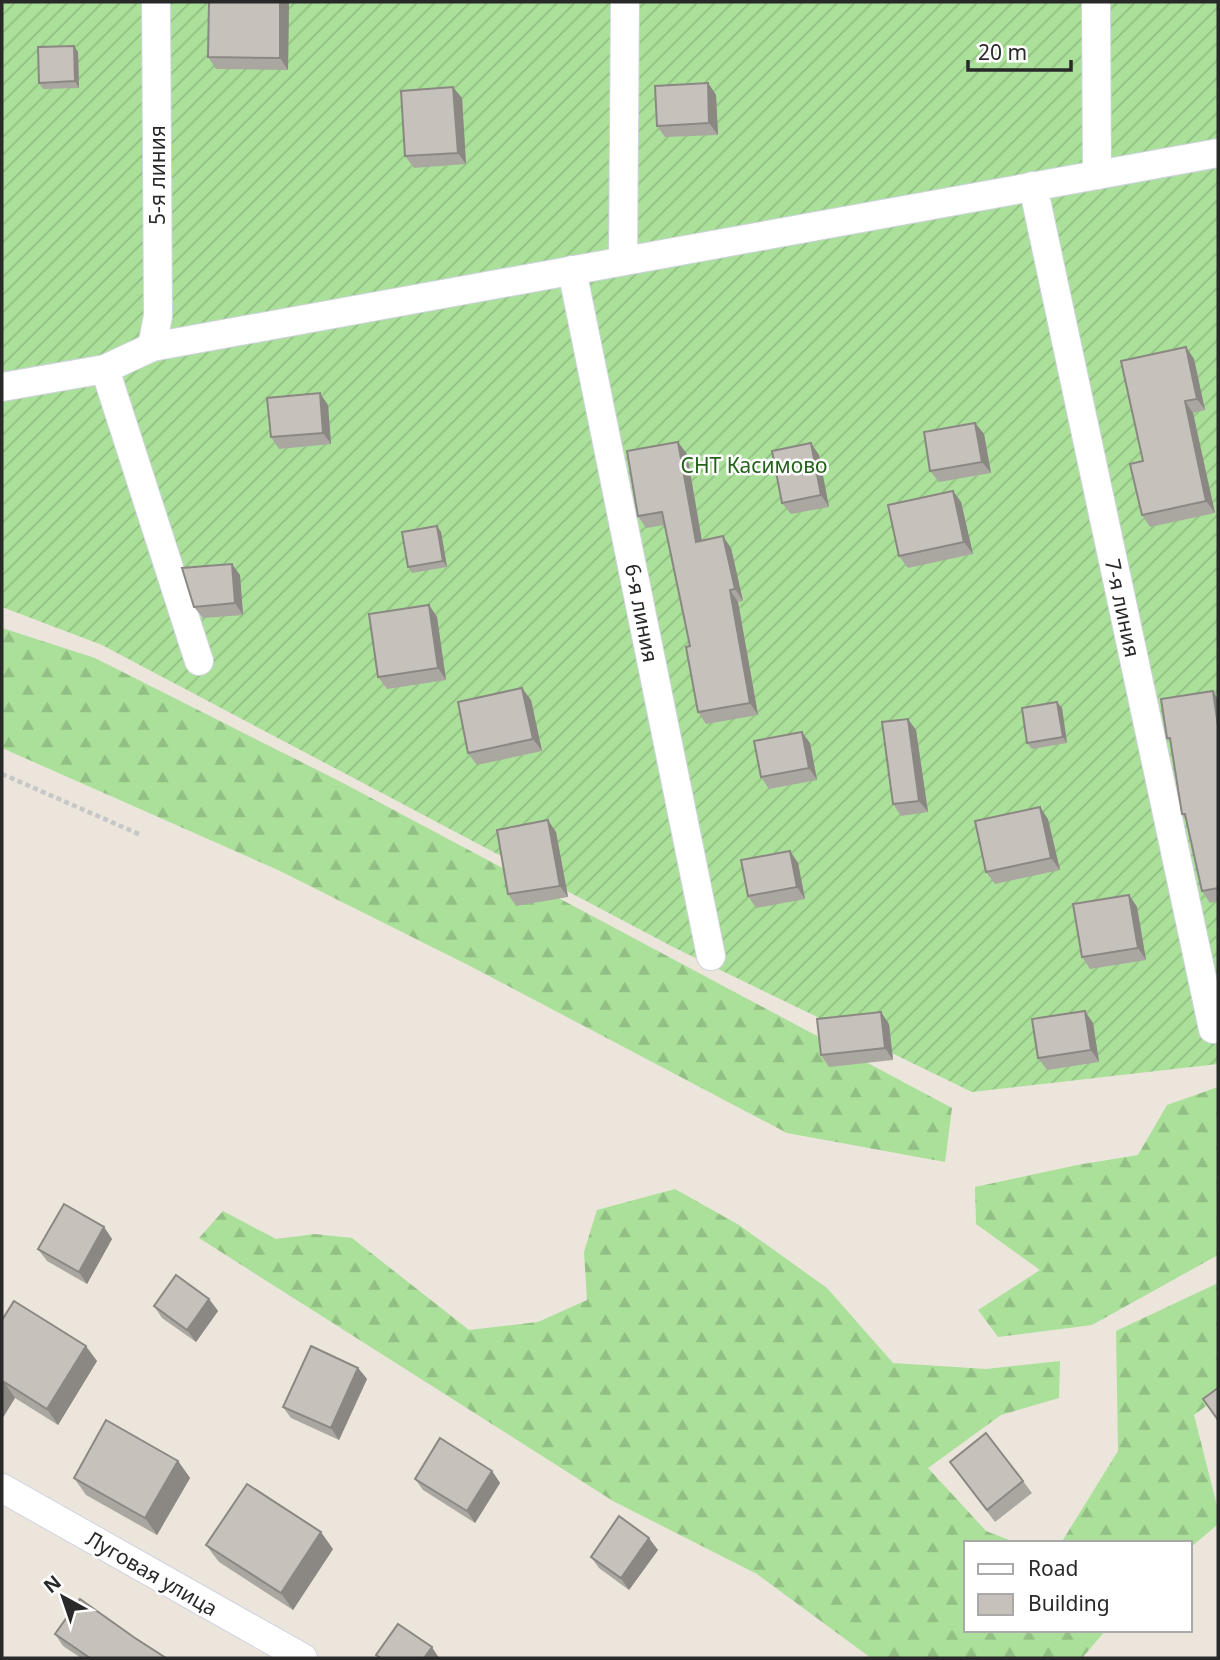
<svg xmlns="http://www.w3.org/2000/svg" width="1220" height="1660" viewBox="0 0 1220 1660" font-family="'Noto Sans',sans-serif">
  <style>
    .forest { fill: url(#forest-firs) }
    .garden { fill: url(#garden-furrows) }
    .lines { fill: none; stroke-linecap: round; stroke-linejoin: round }
    .street-casing { stroke: #d0d2e1; stroke-width: 30 }
    .path { stroke: #c7c7c7; stroke-width: 4.5; stroke-dasharray: 5 3.5; stroke-linecap: butt }
    .street { stroke: #fff; stroke-width: 28 }
    .wall { fill: #aaa7a1 }
    .shaded-wall { fill: #8b8883 }
    .building { fill: #c6c2bb; stroke: #8b8883; stroke-width: 2 }
    .labels { text-anchor: middle; dominant-baseline: central; stroke-width: 5; stroke-linejoin: round; paint-order: stroke }
    .street-label { font-size: 21px; fill: #292929; stroke: #fff }
    .park-label { font-size: 21px; fill: #24621c; stroke: #fff }
  </style>
  <defs>
    <pattern id="forest-firs" width="22" height="20" patternUnits="userSpaceOnUse" patternTransform="scale(1.75)"><rect width="22" height="20" fill="#aae099"/><path d="M5 1l3.5 6h-7zM16 11l3.5 6h-7z" fill="#92c084"/></pattern>
    <pattern id="garden-furrows" width="10" height="10" patternUnits="userSpaceOnUse" patternTransform="scale(1.75)"><rect width="10" height="10" fill="#aae099"/><path d="M-1 1l2-2M0 10L10 0M9 11l2-2" fill="none" stroke="#92c084"/></pattern>
  </defs>
  <rect width="100%" height="100%" fill="#ebe5db"/>
  <!-- forest -->
  <g class="forest">
    <path d="M2,628L95,658L343,783L952,1108L945,1162L787,1133L472,967L278,870L2,748Z"/>
    <path d="M1218,1087V1255L1092,1325L998,1337L978,1310L1040,1270L976,1224L975,1187L1077,1165L1138,1155L1167,1105Z"/>
    <path d="M675,1189L739,1225L827,1288L893,1363L986,1369L1060,1361L1059,1398L1001,1415L928,1468L986,1531L1017,1543H966V1630H1106L1082,1658H871L757,1574L613,1501L199,1238L223,1211L276,1239L315,1234L352,1238L469,1330L538,1322L587,1300L584,1252L597,1210Z"/>
    <path d="M1218,1283V1397L1194,1415L1218,1510V1524L1190,1548V1543H1061L1118,1451L1116,1331Z"/>
  </g>
  <!-- garden -->
  <path class="garden" d="M2,2H1218V1064L972,1092L675,948L102,645L2,607Z"/>
  <g class="lines">
    <defs>
      <g id="street">
        <path d="M1096,2L1097,175"/>
        <path d="M1033,186L1213,1029"/>
        <path d="M623,261L625,2"/>
        <path d="M572,270L711,956"/>
        <path d="M152,347L158,316L156,2"/>
        <path d="M105,369L199,661"/>
        <path d="M2,387L105,369L152,347L1218,153"/>
        <path d="M2,1488L303,1658"/>
      </g>
    </defs>
    <!-- street casing -->
    <use href="#street" class="street-casing"/>
    <!-- path -->
    <path class="path" d="M2,774L141,835"/>
    <!-- street -->
    <use href="#street" class="street"/>
  </g>
  <!-- wall -->
  <g class="wall">
    <path d="M289,2L288,70L216,69L208,57Z"/>
    <path d="M74,46L78,52L79,88L43,89L39,83Z"/>
    <path d="M708,83L716,95L718,135L665,137L657,126Z"/>
    <path d="M462,98L466,164L414,168L405,156Z"/>
    <path d="M1186,347L1194,359L1205,410L1193,413L1215,513L1150,527L1142,515L1143,461Z"/>
    <path d="M328,405L331,444L279,449L271,437Z"/>
    <path d="M975,423L984,434L991,473L939,482L930,471Z"/>
    <path d="M687,454L702,540L731,548L743,601L738,602L758,715L706,724L698,712L690,646L665,525L646,528L638,516Z"/>
    <path d="M819,455L829,507L791,514L782,503Z"/>
    <path d="M953,491L961,502L973,554L908,568L899,556Z"/>
    <path d="M437,526L441,532L447,567L412,573L408,567Z"/>
    <path d="M240,575L243,615L203,618L194,607Z"/>
    <path d="M429,605L437,617L446,680L387,689L378,677Z"/>
    <path d="M1218,699V901L1210,903L1202,891L1187,822L1182,814L1171,744L1167,738Z"/>
    <path d="M531,700L542,751L477,765L468,753Z"/>
    <path d="M1057,702L1062,708L1067,743L1032,749L1027,743Z"/>
    <path d="M916,730L928,812L901,816L893,804Z"/>
    <path d="M810,743L817,780L769,789L761,777Z"/>
    <path d="M1048,819L1060,870L995,884L986,872Z"/>
    <path d="M556,832L568,897L516,906L508,894Z"/>
    <path d="M790,851L798,863L805,899L756,908L748,896Z"/>
    <path d="M1129,895L1137,907L1146,960L1090,969L1082,957Z"/>
    <path d="M1093,1023L1099,1062L1047,1070L1038,1058Z"/>
    <path d="M889,1024L893,1060L829,1067L821,1055Z"/>
    <path d="M104,1227L112,1239L87,1284L47,1261L38,1249Z"/>
    <path d="M209,1299L218,1311L196,1342L162,1318L154,1306Z"/>
    <path d="M2,1320L97,1361L58,1425L15,1398L2,1419Z"/>
    <path d="M358,1368L367,1379L339,1440L291,1418L283,1407Z"/>
    <path d="M178,1461L190,1478L157,1535L86,1495L74,1478Z"/>
    <path d="M950,1462L1023,1481L1032,1493L995,1522Z"/>
    <path d="M492,1471L500,1483L475,1523L423,1490L415,1479Z"/>
    <path d="M206,1545L333,1549L293,1610L219,1562Z"/>
    <path d="M658,1550L629,1590L599,1568L591,1557Z"/>
    <path d="M55,1634L166,1658H81L63,1646Z"/>
  </g>
  <!-- shaded-wall -->
  <g class="shaded-wall">
    <path d="M280,2H289L288,70L280,58Z"/>
    <path d="M74,46L78,52L79,88L75,81Z"/>
    <path d="M708,83L716,95L718,135L709,123Z"/>
    <path d="M453,87L462,98L466,164L458,153Z"/>
    <path d="M1186,347L1194,359L1205,410L1197,399Z"/>
    <path d="M320,393L328,405L331,444L323,433Z"/>
    <path d="M1185,401L1193,413L1215,513L1206,501Z"/>
    <path d="M975,423L984,434L991,473L982,462Z"/>
    <path d="M678,442L687,454L704,554L696,542Z"/>
    <path d="M811,443L819,455L829,507L821,495Z"/>
    <path d="M953,491L961,502L973,554L964,542Z"/>
    <path d="M437,526L441,532L447,567L443,561Z"/>
    <path d="M723,536L731,548L743,601L735,589Z"/>
    <path d="M232,564L240,575L243,615L235,603Z"/>
    <path d="M730,590L738,602L758,715L750,703Z"/>
    <path d="M429,605L437,617L446,680L438,668Z"/>
    <path d="M522,688L531,700L542,751L533,739Z"/>
    <path d="M1213,691L1218,699V726Z"/>
    <path d="M1057,702L1062,708L1067,743L1063,737Z"/>
    <path d="M908,719L916,730L928,812L919,801Z"/>
    <path d="M802,732L810,743L817,780L809,768Z"/>
    <path d="M1040,807L1048,819L1060,870L1051,858Z"/>
    <path d="M548,820L556,832L568,897L560,886Z"/>
    <path d="M790,851L798,863L805,899L797,887Z"/>
    <path d="M1129,895L1137,907L1146,960L1138,948Z"/>
    <path d="M1085,1011L1093,1023L1099,1062L1091,1050Z"/>
    <path d="M881,1012L889,1024L893,1060L885,1048Z"/>
    <path d="M104,1227L112,1239L87,1284L79,1272Z"/>
    <path d="M209,1299L218,1311L196,1342L187,1330Z"/>
    <path d="M86,1346L97,1361L58,1425L47,1409Z"/>
    <path d="M358,1368L367,1379L339,1440L331,1428Z"/>
    <path d="M4,1382L15,1398L2,1419V1386Z"/>
    <path d="M178,1461L190,1478L157,1535L145,1518Z"/>
    <path d="M492,1471L500,1483L475,1523L467,1511Z"/>
    <path d="M321,1532L333,1549L293,1610L281,1593Z"/>
    <path d="M649,1538L658,1550L629,1590L621,1578Z"/>
    <path d="M432,1647L439,1658H424Z"/>
  </g>
  <!-- building -->
  <g class="building">
    <path d="M209,2H280V58L208,57Z"/>
    <path d="M74,46L75,81L39,83L38,47Z"/>
    <path d="M708,83L709,123L657,126L655,86Z"/>
    <path d="M453,87L458,153L405,156L401,91Z"/>
    <path d="M1186,347L1197,399L1185,401L1206,501L1142,515L1130,464L1143,461L1121,361Z"/>
    <path d="M320,393L323,433L271,437L267,398Z"/>
    <path d="M975,423L982,462L930,471L924,432Z"/>
    <path d="M678,442L696,542L723,536L735,589L730,590L750,703L698,712L686,647L690,646L662,512L638,516L627,451Z"/>
    <path d="M811,443L821,495L782,503L772,451Z"/>
    <path d="M953,491L964,542L899,556L888,505Z"/>
    <path d="M437,526L443,561L408,567L402,532Z"/>
    <path d="M232,564L235,603L194,607L182,568Z"/>
    <path d="M429,605L438,668L378,677L369,614Z"/>
    <path d="M522,688L533,739L468,753L458,702Z"/>
    <path d="M1213,691L1218,726V888L1202,891L1185,814H1182L1170,738H1167L1161,699Z"/>
    <path d="M1057,702L1063,737L1027,743L1022,708Z"/>
    <path d="M908,719L919,801L893,804L882,722Z"/>
    <path d="M802,732L809,768L761,777L754,741Z"/>
    <path d="M1040,807L1051,858L986,872L975,821Z"/>
    <path d="M548,820L560,886L508,894L497,830Z"/>
    <path d="M790,851L797,887L748,896L741,860Z"/>
    <path d="M1129,895L1138,948L1082,957L1073,904Z"/>
    <path d="M1085,1011L1091,1050L1038,1058L1032,1019Z"/>
    <path d="M881,1012L885,1048L821,1055L817,1019Z"/>
    <path d="M64,1204L104,1227L79,1272L38,1249Z"/>
    <path d="M176,1275L209,1299L187,1330L154,1306Z"/>
    <path d="M14,1301L86,1346L47,1409L4,1382L2,1386V1320Z"/>
    <path d="M311,1346L358,1368L331,1428L283,1407Z"/>
    <path d="M1218,1388V1420L1203,1399Z"/>
    <path d="M106,1420L178,1461L145,1518L74,1478Z"/>
    <path d="M986,1433L1023,1481L987,1510L950,1462Z"/>
    <path d="M440,1438L492,1471L467,1511L415,1479Z"/>
    <path d="M247,1484L321,1532L281,1593L206,1545Z"/>
    <path d="M619,1516L649,1538L621,1578L591,1557Z"/>
    <path d="M80,1599L135,1638L166,1658H90L55,1634Z"/>
    <path d="M398,1624L432,1647L424,1658H381L376,1655Z"/>
  </g>
  <g class="labels">
    <!-- street labels -->
    <g class="street-label">
      <text transform="translate(157 175) rotate(-90)">5-я линия</text>
      <text transform="translate(1123 608) rotate(78)">7-я линия</text>
      <text transform="translate(642 613) rotate(79)">6-я линия</text>
      <text transform="translate(152 1573) rotate(30)">Луговая улица</text>
    </g>
    <!-- park labels -->
    <g class="park-label">
      <text x="754" y="465">СНТ Касимово</text>
    </g>
  </g>
  <!-- border -->
  <rect width="1220" height="1660" fill="none" stroke="#292929" stroke-width="7"/>
  <!-- legend -->
  <rect x="964" y="1541" width="228" height="91" fill="#ffffff" stroke="#a9a9a9" stroke-width="2"/>
  <rect x="978" y="1564" width="35" height="10" fill="#ffffff" stroke="#a9a9a9" stroke-width="2"/>
  <text x="1028" y="1576" font-size="21" fill="#292929">Road</text>
  <rect x="978" y="1594" width="35" height="21" fill="#c6c2bb" stroke="#a9a9a9" stroke-width="2"/>
  <text x="1028" y="1611" font-size="21" fill="#292929">Building</text>
  <!-- north arrow -->
  <g transform="translate(63 1597) rotate(320)" stroke="#ffffff" stroke-width="5" paint-order="stroke">
  <path d="M0-5L12 26L0 18L-12 26Z" fill="#292929"/>
  <text y="-10" font-size="19" font-weight="bold" text-anchor="middle" fill="#292929">N</text>
  </g>
  <!-- scale -->
  <path d="M968 60v10h103v-10" fill="none" stroke="#292929" stroke-width="3.5"/>
  <text x="978" y="60" font-size="21" fill="#292929" stroke="#ffffff" stroke-width="5" paint-order="stroke">20 m</text>
</svg>
